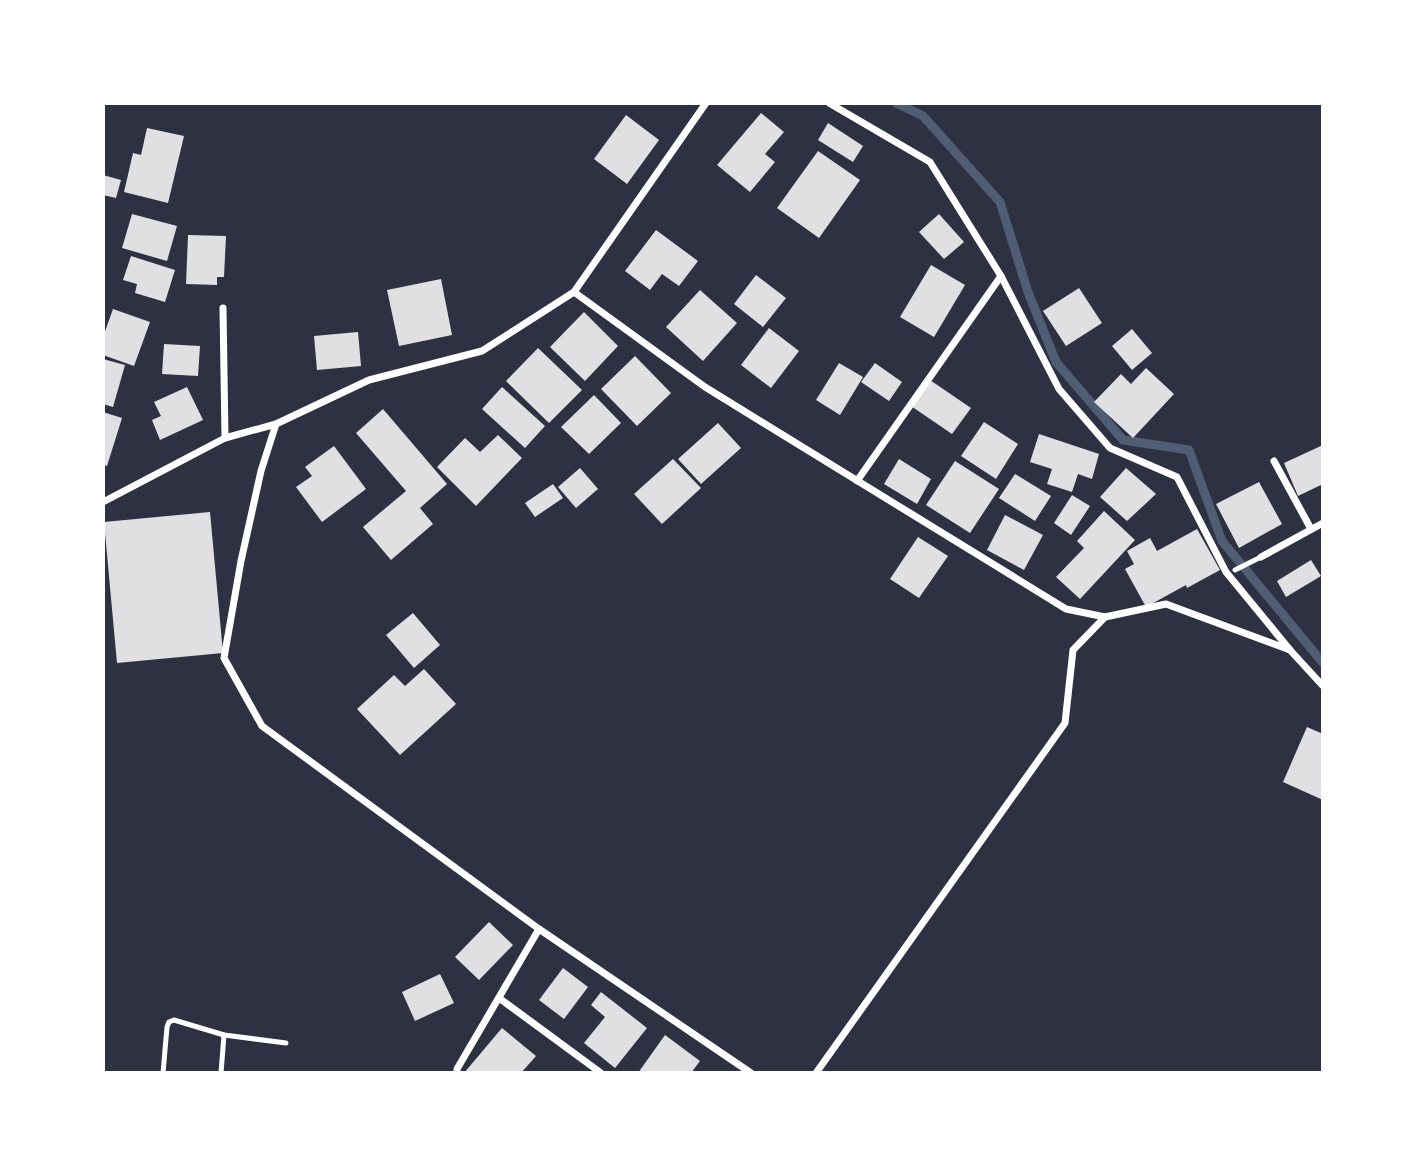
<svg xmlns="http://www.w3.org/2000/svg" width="1426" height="1176" viewBox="0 0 1426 1176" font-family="Poppins,sans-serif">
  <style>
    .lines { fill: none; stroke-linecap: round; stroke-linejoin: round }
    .stream { stroke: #4f5d75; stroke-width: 9 }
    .building { fill: #e0e0e3 }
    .service { stroke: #fff; stroke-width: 5 }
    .minor { stroke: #fff; stroke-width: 7 }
  </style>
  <rect width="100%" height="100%" fill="#2d3142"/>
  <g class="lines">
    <!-- stream -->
    <path class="stream" d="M896,103L923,116L1000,202L1028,292L1056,362L1123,440L1189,450L1222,541L1323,663"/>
  </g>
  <!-- building -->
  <g class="building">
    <path d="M761,113L784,132L765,154L775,162L750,192L717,165Z"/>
    <path d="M626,115L659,140L627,184L594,159Z"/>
    <path d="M828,123L863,146L853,162L818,140Z"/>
    <path d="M147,128L184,136L168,203L124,192L133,153L141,155Z"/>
    <path d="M818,151L860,180L819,238L777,208Z"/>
    <path d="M103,175L121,180L116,198L103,195Z"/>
    <path d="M132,214L177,226L167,261L122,248Z"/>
    <path d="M939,214L964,242L944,259L919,232Z"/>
    <path d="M656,230L698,261L679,286L662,274L650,290L625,271Z"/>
    <path d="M188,235L226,236L224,277H217V285L186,284Z"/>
    <path d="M131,256L175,270L165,302L135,293L137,284L123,280Z"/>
    <path d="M931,265L965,285L934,337L900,317Z"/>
    <path d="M756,275L786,298L763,327L734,304Z"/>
    <path d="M441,279L452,335L399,346L387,290Z"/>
    <path d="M1079,288L1102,323L1066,346L1043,311Z"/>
    <path d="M700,290L737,323L703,361L666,327Z"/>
    <path d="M113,309L150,322L134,366L103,355V337Z"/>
    <path d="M584,312L618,346L585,381L550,347Z"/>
    <path d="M769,328L799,351L771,388L741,365Z"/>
    <path d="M1132,329L1152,353L1132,370L1112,346Z"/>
    <path d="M358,332L361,366L317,370L314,336Z"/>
    <path d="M164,344L200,346L198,376L162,374Z"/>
    <path d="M538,348L582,390L549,423L506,381Z"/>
    <path d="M635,356L671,393L637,426L601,389Z"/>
    <path d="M103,359L125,365L113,407L103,404Z"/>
    <path d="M839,363L863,377L840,415L816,400Z"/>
    <path d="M875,363L902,382L889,401L861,382Z"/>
    <path d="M1146,368L1174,394L1133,438L1094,402L1121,374L1131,384Z"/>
    <path d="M930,380L971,408L952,434L911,406Z"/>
    <path d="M187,387L203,420L160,440L152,420L161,416L154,402Z"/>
    <path d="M502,387L545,426L525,448L482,409Z"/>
    <path d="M594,395L621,423L589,454L561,427Z"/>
    <path d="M383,409L447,484L420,508L433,524L391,560L363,527L406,491L356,433Z"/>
    <path d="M103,412L122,418L107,466L103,465Z"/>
    <path d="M984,422L1018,444L996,479L961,456Z"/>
    <path d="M718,423L741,448L701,484L678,459Z"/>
    <path d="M1039,434L1099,454L1092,479L1078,474L1072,492L1047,484L1052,469L1030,462Z"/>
    <path d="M498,435L522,458L476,506L437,467L465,438L480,452Z"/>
    <path d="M1323,445V484L1298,496L1284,463Z"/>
    <path d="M334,446L366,489L322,522L296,487L312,476L305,467Z"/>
    <path d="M673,459L701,488L662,524L634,494Z"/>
    <path d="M899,459L931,479L917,504L884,484Z"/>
    <path d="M955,461L999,489L970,533L926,505Z"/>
    <path d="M580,468L598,489L576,508L558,487Z"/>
    <path d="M1126,468L1156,494L1127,521L1100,497Z"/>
    <path d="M1015,474L1051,496L1035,521L999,498Z"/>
    <path d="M1259,482L1282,524L1239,548L1216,504Z"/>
    <path d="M553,484L563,498L535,517L525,503Z"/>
    <path d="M1072,495L1090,506L1071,535L1054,523Z"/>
    <path d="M1104,511L1135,540L1080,599L1056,577L1084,548L1077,541Z"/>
    <path d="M210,512L223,653L117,663L104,522Z"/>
    <path d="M1005,515L1043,535L1024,570L987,550Z"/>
    <path d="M1197,529L1220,570L1187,588L1186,585L1146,607L1125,569L1134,564L1127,551L1150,538L1157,551Z"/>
    <path d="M918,537L948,556L919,598L890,579Z"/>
    <path d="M1311,560L1321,576L1286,597L1277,581Z"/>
    <path d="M413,613L440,645L414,668L386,635Z"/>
    <path d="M424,669L456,704L400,755L357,709L394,675L405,686Z"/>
    <path d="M1307,727L1323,734V800L1283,782Z"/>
    <path d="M489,922L513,945L479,980L455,957Z"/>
    <path d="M563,968L588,987L564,1019L539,1000Z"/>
    <path d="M440,974L454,1003L415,1021L402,992Z"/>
    <path d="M601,992L647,1028L615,1068L584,1043L605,1017L591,1005Z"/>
    <path d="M502,1028L536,1056L521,1073H464Z"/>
    <path d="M665,1035L700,1061L691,1073H638Z"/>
  </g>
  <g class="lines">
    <!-- service -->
    <g class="service">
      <path d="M1235,570L1261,557"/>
      <path d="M163,1073L167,1027L169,1022L174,1020L224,1035L286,1043"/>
      <path d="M221,1073L224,1035"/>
    </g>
    <!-- minor -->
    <g class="minor">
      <path d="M829,103L930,162L1001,276L1059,389L1110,448L1177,477L1226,572L1290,650"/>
      <path d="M574,292L705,387L1066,609L1105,617L1166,604L1290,650L1323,686"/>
      <path d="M223,308L225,438"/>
      <path d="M276,424L261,471L241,561L224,658L262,726L539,929L751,1073"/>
      <path d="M1274,461L1311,529"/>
      <path d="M857,481L1001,276"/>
      <path d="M103,502L225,438L276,424L369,380L482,351L574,292L706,103"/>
      <path d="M1261,557L1323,523"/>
      <path d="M499,998L601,1073"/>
      <path d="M457,1073V1069L539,929"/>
      <path d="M816,1073L1065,723L1073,650L1105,617"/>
    </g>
  </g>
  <!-- border -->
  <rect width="1426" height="1176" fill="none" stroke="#ffffff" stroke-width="210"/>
</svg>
